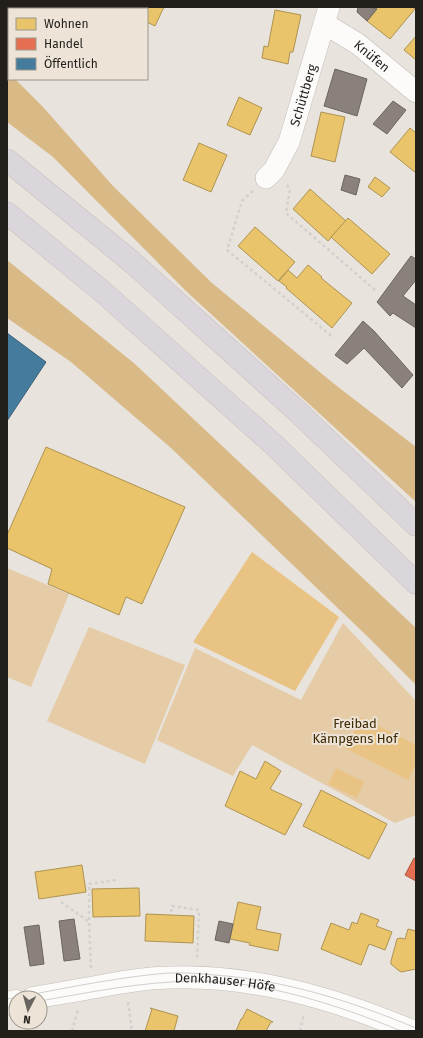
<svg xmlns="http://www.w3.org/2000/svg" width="423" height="1038" viewBox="0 0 423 1038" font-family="'Fira Sans',sans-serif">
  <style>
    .green { fill: #e5cca6 }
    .forest { fill: #d9ba87 }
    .water { fill: #e9c384 }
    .homes { fill: #e9c46a; stroke: #ae9352 }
    .shops { fill: #e76f51; stroke: #ac5741 }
    .public { fill: #457b9d; stroke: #3b6076 }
    .industry { fill: #8a817c; stroke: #6b645f }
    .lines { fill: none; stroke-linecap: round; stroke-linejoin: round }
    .minor-casing { stroke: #c2beb8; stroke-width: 22 }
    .tertiary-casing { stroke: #c2beb8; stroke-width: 23 }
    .motorway-casing { stroke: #c3c0bc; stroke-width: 23 }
    .path { stroke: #d3d1cf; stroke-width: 2.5; stroke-dasharray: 3 3; stroke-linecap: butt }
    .minor { stroke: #fcfbfa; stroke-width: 21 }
    .tertiary { stroke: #fcfbfa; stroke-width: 22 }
    .motorway { stroke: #dbd5dc; stroke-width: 22 }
    .tram { stroke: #d1cfce; stroke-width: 1 }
    .labels { text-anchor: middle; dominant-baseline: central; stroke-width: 4; stroke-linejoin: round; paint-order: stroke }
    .street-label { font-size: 13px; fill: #23201b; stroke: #ede4d7 }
    .park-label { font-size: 13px; fill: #3d2801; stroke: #ede4d7 }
  </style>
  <rect width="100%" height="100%" fill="#e8e3dc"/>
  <!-- green -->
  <g class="green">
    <path d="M7,568L69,594L31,687L7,677Z"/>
    <path d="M343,623L416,701V815L395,823L252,745L233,776L157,740L195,648L301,700Z"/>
    <path d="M89,627L185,665L145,764L47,721Z"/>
  </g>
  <!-- forest -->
  <g class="forest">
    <path d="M7,71L9,73V79H15L43,107L113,186L212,283L333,383L416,447V502L187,292L53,157L7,122Z"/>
    <path d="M7,260L135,364L416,628V685L369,638L171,448L71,362L7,318Z"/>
  </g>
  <!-- water -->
  <g class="water">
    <path d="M252,552L339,617L295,691L193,642Z"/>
    <path d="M361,717L416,745V764L408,780L345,748Z"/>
    <path d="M336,768L364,782L357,798L328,784Z"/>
  </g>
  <!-- homes -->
  <g class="homes">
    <path d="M127,7H164L155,26L147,22V9H126Z"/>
    <path d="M378,7H412L415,9L390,39L367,21Z"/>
    <path d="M275,10L301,15L293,52H290L288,64L262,58L264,46L268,47Z"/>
    <path d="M416,36V60L404,50Z"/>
    <path d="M239,97L262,108L250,135L227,125Z"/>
    <path d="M321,112L345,117L335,162L311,156Z"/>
    <path d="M410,128L416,133V173L390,152Z"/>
    <path d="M199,143L227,155L211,192L183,180Z"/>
    <path d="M375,177L390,188L382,197L368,187Z"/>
    <path d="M310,189L346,221L328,241L293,209Z"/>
    <path d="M348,218L390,254L372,274L331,237Z"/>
    <path d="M255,227L295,262L278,281L238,246Z"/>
    <path d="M308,265L322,277L321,278L352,303L332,328L286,288L287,287L279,281L288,270L297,278Z"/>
    <path d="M46,447L185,507L142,604L126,597L119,615L48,584L52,569L7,548V535Z"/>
    <path d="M265,761L281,771L270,789L302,804L285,835L225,806L240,771L256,779Z"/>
    <path d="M321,790L387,824L369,859L303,826Z"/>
    <path d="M82,865L86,892L39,899L35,872Z"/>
    <path d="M139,888L140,916L93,917L92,889Z"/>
    <path d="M238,902L261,907L256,929L281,934L278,951L249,945L250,943L230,939Z"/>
    <path d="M361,913L379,920L376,926L392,932L385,950L369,944L361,965L321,949L331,923L349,930L352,922L357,924Z"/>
    <path d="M146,914L194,916L193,943L145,941Z"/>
    <path d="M408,929L416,931V969L401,972L398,970L391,964V961L397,939L400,938L405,939Z"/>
    <path d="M150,1008L178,1016L174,1031H145L152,1009Z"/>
    <path d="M247,1009L273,1022H271L266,1031H236L241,1019H242Z"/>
  </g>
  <!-- shops -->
  <path class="shops" d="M414,858L416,859V881L405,875Z"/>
  <!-- public -->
  <path class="public" d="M7,333L46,362L7,421Z"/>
  <!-- industry -->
  <g class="industry">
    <path d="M358,7H369L377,9L367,21L357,12Z"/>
    <path d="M335,69L367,79L357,116L324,106Z"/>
    <path d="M393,101L406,110L387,134L373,124Z"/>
    <path d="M345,175L360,179L356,195L341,190Z"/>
    <path d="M411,256L416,259V280L403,296L416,305V328L393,313L390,316L377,302Z"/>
    <path d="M363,321L374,331L413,375L402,388L364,348L347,364L335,355Z"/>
    <path d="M74,919L80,959L64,961L59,921Z"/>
    <path d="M219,921L233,924L229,943L215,940Z"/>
    <path d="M39,925L44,964L30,966L24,927Z"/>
  </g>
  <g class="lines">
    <defs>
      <g id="minor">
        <path id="s1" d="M325,24L358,44L416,92"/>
        <path id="s2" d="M266,178L274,170L289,142L329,7"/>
      </g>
      <g id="tertiary">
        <path id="s3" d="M33,998C54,994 75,991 96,987C117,983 138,979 159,978C248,973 331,997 412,1031"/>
        <path d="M7,1003L16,1001"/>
      </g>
      <g id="motorway">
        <path d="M7,160L132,262L298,412L416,525"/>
        <path d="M7,213L104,293L273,444L416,583"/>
      </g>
    </defs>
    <!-- minor casing -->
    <use href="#minor" class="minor-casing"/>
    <!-- tertiary casing -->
    <use href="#tertiary" class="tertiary-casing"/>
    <!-- motorway casing -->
    <use href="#motorway" class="motorway-casing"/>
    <!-- path -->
    <g class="path">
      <path d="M287,185L290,189L286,213L375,290"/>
      <path d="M253,191L242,201L227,250L334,338"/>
      <path d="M61,902L88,921"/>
      <path d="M171,912L172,906L199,910L197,959"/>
      <path d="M91,968L89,921V884L116,880"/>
      <path d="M128,1002L132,1031"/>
      <path d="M72,1031L78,1010"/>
      <path d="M300,1031L304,1014"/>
    </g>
    <!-- minor -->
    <use href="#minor" class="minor"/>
    <!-- tertiary -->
    <use href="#tertiary" class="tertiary"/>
    <!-- motorway -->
    <use href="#motorway" class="motorway"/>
    <!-- tram -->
    <g class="tram">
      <path d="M7,999C57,990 107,979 157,974C176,972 195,973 214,975C285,980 351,1001 416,1028"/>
      <path d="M40,1001C91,992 141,982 193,981C261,980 339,1005 401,1031"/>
      <path d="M7,1007L16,1006"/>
    </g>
  </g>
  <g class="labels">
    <!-- street labels -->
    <g class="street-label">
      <text stroke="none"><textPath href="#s1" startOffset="57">Knüfen</textPath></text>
      <text stroke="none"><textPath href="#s2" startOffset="92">Schüttberg</textPath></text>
      <text stroke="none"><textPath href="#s3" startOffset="194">Denkhauser Höfe</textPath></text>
    </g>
    <!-- park labels -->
    <g class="park-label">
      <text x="355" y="723">Freibad<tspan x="355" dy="15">Kämpgens Hof</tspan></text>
    </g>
  </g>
  <!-- border -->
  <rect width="423" height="1038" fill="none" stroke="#23201b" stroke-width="16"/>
  <!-- legend -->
  <rect x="8" y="8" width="140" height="72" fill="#ede4d7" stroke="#9c968c"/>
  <rect x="16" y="18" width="20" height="12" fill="#e9c46a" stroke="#9c968c"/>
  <text x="44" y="28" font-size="12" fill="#23201b">Wohnen</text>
  <rect x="16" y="38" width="20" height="12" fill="#e76f51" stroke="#9c968c"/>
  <text x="44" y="48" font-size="12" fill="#23201b">Handel</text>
  <rect x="16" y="58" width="20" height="12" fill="#457b9d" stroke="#9c968c"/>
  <text x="44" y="68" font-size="12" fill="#23201b">Öffentlich</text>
  <!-- north arrow -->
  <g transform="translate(28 1010) rotate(186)"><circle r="19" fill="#ede4d7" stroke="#9c968c"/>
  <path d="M0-3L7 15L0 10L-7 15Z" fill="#68645f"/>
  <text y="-6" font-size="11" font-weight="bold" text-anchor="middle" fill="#23201b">N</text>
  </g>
</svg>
